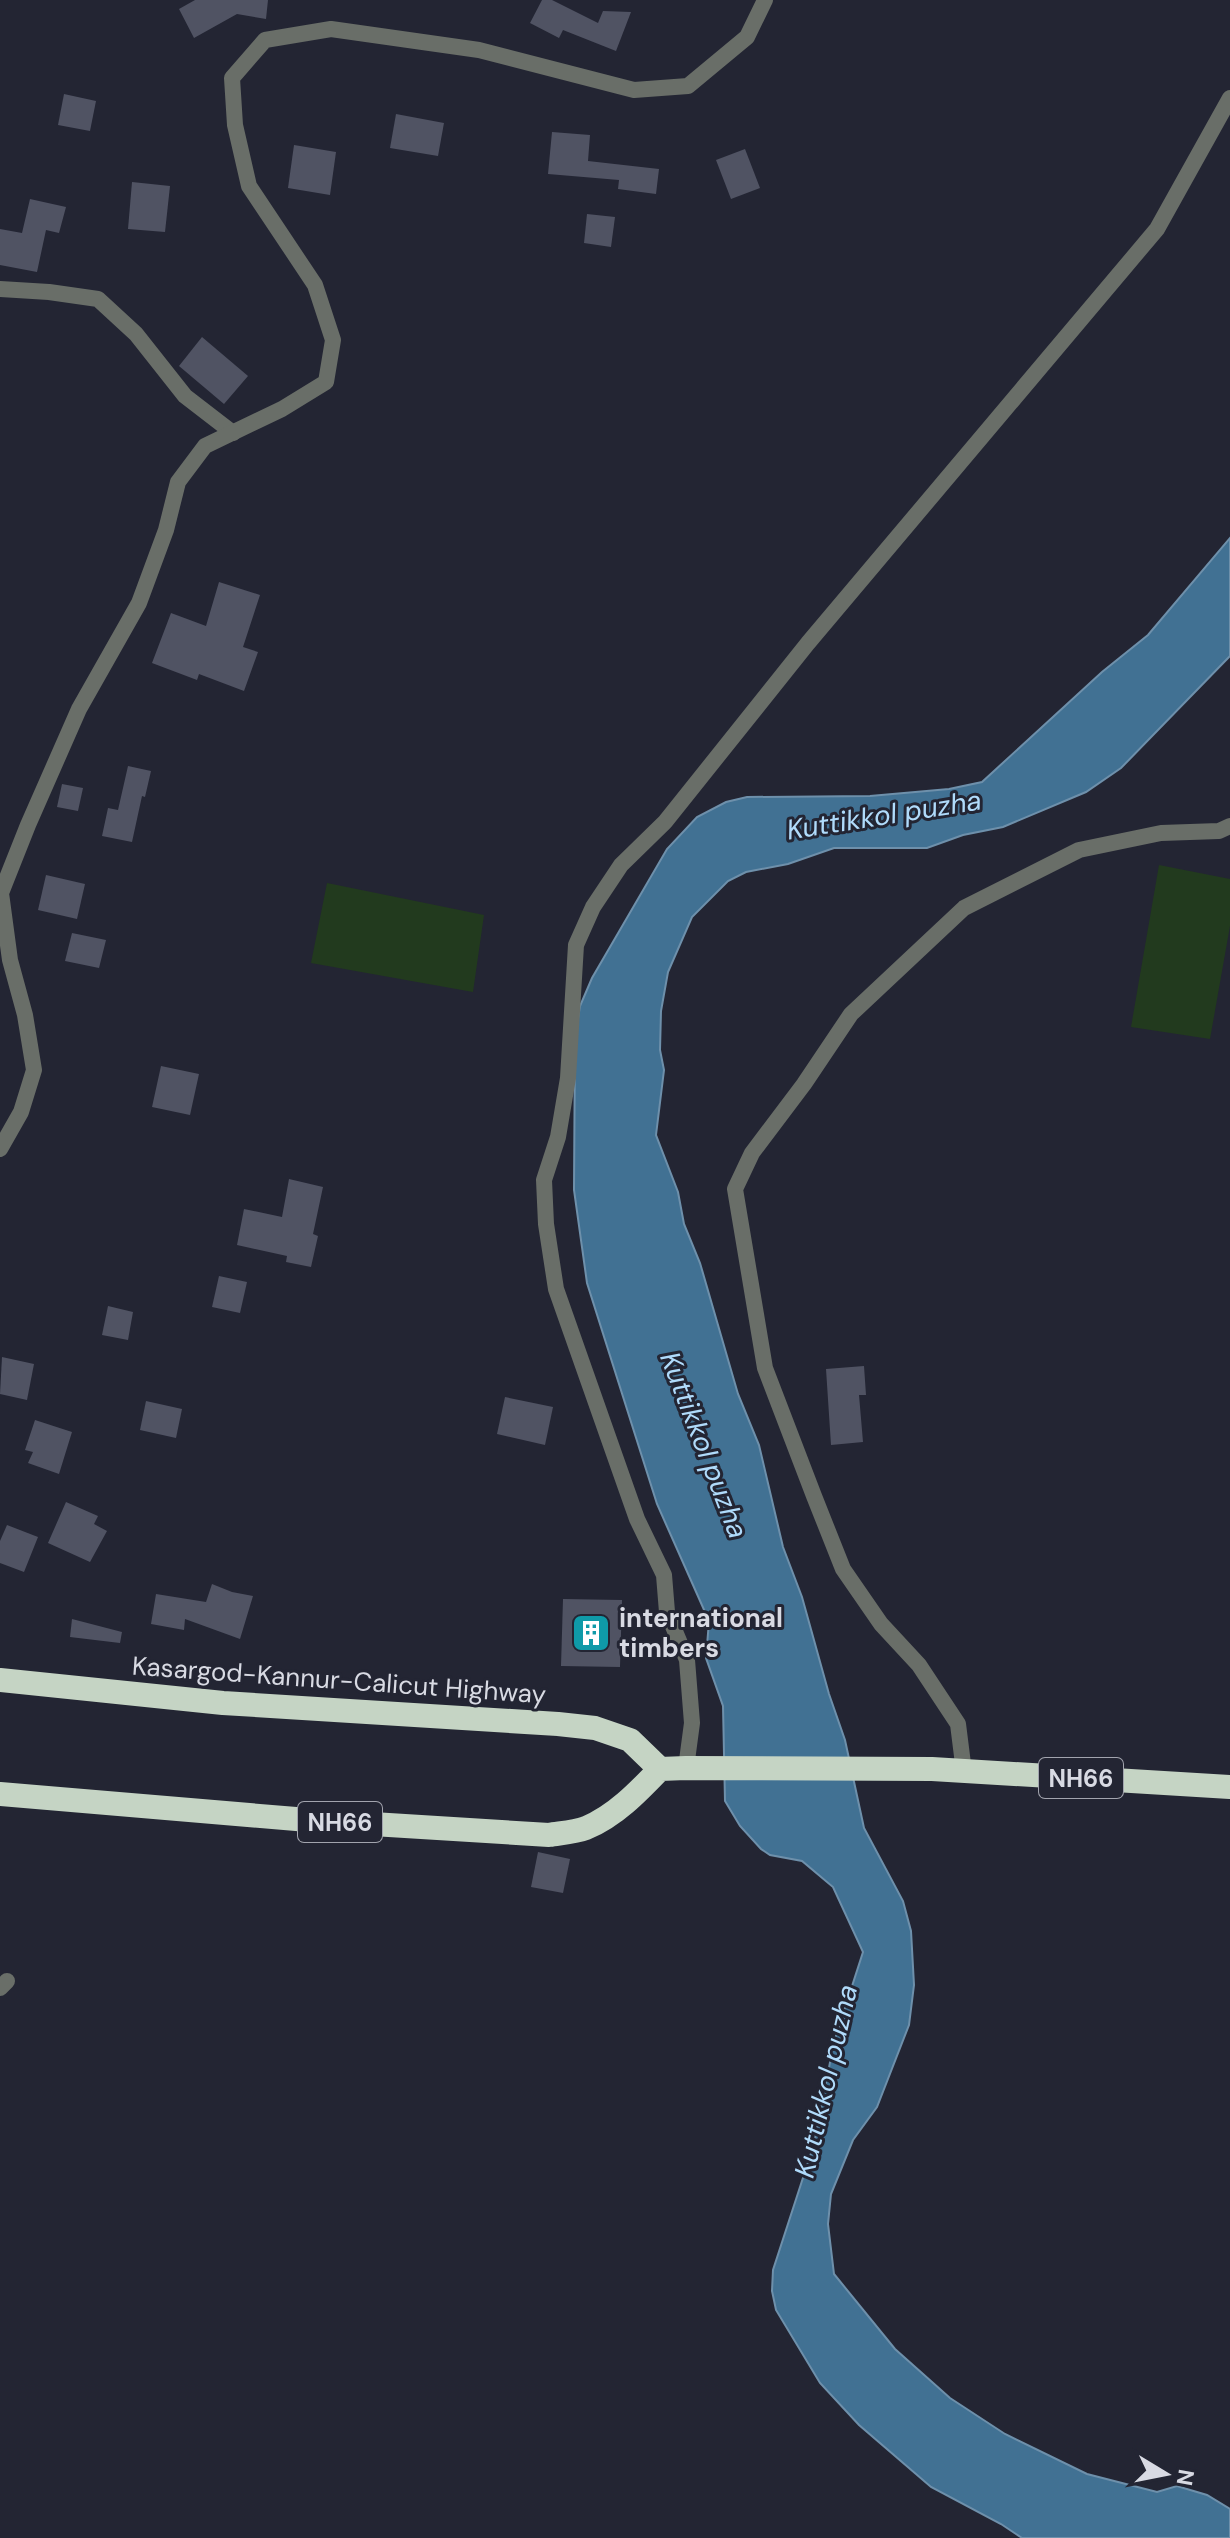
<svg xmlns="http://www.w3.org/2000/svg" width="1230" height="2538" viewBox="0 0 1230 2538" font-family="'DM Sans',sans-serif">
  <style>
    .green { fill: #223a1e }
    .water { fill: #417193; stroke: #6e90ab; stroke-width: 2 }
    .building { fill: #505363 }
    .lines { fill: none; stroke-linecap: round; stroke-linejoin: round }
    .street { stroke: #696e68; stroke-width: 16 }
    .highway { stroke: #c5d4c4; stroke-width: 24 }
    .labels { text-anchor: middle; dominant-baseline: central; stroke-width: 6; stroke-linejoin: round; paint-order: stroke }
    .shield { fill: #232533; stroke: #a2a4ae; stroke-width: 2 }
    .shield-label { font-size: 24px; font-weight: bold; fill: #d8dae3 }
    .poi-label { font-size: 26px; font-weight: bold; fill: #d8dae3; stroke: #232533; text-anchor: start }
    .street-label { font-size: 26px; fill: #d8dae3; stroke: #232533 }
    .water-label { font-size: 28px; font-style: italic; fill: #b0dbfb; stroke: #232533 }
  </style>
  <rect width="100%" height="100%" fill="#232533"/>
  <!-- green -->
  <g class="green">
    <path d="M1159,865L1230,879V926L1210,1039L1131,1027Z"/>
    <path d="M327,883L484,915L473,992L311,963Z"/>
  </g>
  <!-- water -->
  <path class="water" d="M1230,538V656L1121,768L1086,792L1003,827L963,835L927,848H834L788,864L746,872L728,881L692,917L668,972L661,1011L660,1050L664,1070L656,1135L678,1192L684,1224L700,1263L738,1394L759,1445L783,1547L802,1597L829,1694L845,1740L864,1828L903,1901L911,1931L914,1985L909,2025L877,2107L853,2140L831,2194L828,2224L834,2274L895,2349L950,2398L1005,2434L1087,2474L1157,2492L1177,2486L1207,2495L1230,2509V2538H1022L1001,2524L931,2487L859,2425L820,2383L776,2310L772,2291L773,2270L814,2144L834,2042L863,1952L833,1887L802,1861L770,1855L761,1849L740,1826L725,1801L723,1706L706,1658L709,1621L657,1504L587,1283L574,1190L575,1037L580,1006L592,978L667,849L697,817L726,802L747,797L870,796L949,789L982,782L1102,672L1148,635Z"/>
  <!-- building -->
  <g class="building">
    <path d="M195,0H268L266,19L237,14L194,38L179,9Z"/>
    <path d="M542,0H552L598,23L603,11L631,12L616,51L563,30L559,38L530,23Z"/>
    <path d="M64,94L96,101L90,131L58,125Z"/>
    <path d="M396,114L444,123L438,156L390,148Z"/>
    <path d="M552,132L590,135L588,161L659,169L656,194L618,189L619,180L548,174Z"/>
    <path d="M294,145L336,152L330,195L288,188Z"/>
    <path d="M745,149L760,188L731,199L716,160Z"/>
    <path d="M132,182L170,186L165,232L128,229Z"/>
    <path d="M30,199L66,207L59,233L46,230L37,272L0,265V229L22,233Z"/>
    <path d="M587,214L615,217L611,247L584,243Z"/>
    <path d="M202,337L248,376L224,404L179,366Z"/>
    <path d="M219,582L260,595L243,647L258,652L244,691L199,674L197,680L152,663L171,613L206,626Z"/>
    <path d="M128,766L151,771L145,797L142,796L132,842L102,836L108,808L118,810Z"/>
    <path d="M62,784L83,788L78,811L57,807Z"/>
    <path d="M46,875L85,884L77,919L38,910Z"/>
    <path d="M72,933L106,940L99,968L65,961Z"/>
    <path d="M161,1066L199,1074L190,1115L152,1107Z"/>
    <path d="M289,1179L323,1187L313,1234L318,1236L311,1267L286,1262L287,1256L237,1245L244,1209L282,1217Z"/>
    <path d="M219,1276L247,1282L240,1313L212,1307Z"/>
    <path d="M108,1306L133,1312L128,1340L102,1335Z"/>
    <path d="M2,1357L34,1364L27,1400L0,1394Z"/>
    <path d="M864,1366L866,1395H859L863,1442L831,1445L826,1369Z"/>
    <path d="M505,1397L553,1407L545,1445L497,1434Z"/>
    <path d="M146,1401L182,1409L176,1438L140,1430Z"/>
    <path d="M35,1420L72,1432L59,1474L28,1463L33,1452L25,1450Z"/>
    <path d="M66,1502L98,1516L94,1524L107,1531L90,1562L48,1543Z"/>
    <path d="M7,1525L38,1537L24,1572L0,1563V1541Z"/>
    <path d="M212,1584L232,1592L253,1596L240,1639L185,1619L184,1630L151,1624L156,1594L206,1602Z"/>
    <path d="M563,1599L622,1600L620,1667L561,1666Z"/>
    <path d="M72,1619L122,1632L120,1643L70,1637Z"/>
    <path d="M538,1852L570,1859L563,1893L531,1887Z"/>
  </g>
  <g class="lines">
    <!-- street -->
    <g class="street">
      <path d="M0,289L49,292L98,299L136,334L185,396L233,433"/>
      <path d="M0,1149L21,1112L34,1070L25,1015L10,960L1,893L28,825L79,709L139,603L166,530L178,482L205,446L282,409L326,382L333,340L315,285L249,186L235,125L232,78L265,40L331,29L479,50L634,90L688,86L747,37L765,0"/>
      <path d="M686,1768L692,1723L687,1660L667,1612L664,1575L637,1519L556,1289L546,1224L544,1180L558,1137L568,1078L576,945L593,907L621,865L665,822L808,643L1157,229L1230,98"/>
      <path d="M964,1772L958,1724L919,1665L881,1624L843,1569L814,1496L765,1368L735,1189L752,1153L804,1084L851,1014L964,908L1079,850L1161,833L1219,831L1230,826"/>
      <path d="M0,1988L7,1981"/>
    </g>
    <!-- highway -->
    <g class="highway">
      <path d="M0,1680L223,1703L558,1724L595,1728L630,1740L660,1769"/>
      <path d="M0,1794L308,1820L549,1835C561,1833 575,1832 586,1828C615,1816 638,1792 660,1769L686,1768L932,1769L1230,1787"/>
    </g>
  </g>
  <!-- icons -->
  <defs>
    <symbol id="building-square" viewBox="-11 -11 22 22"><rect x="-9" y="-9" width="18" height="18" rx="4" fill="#0f9aa8" stroke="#232533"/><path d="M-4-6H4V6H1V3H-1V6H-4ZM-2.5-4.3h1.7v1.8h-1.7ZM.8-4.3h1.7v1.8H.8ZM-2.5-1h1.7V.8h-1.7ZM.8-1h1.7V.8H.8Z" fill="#fff"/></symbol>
  </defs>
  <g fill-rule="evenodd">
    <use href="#building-square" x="569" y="1611" width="44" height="44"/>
  </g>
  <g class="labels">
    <!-- shield labels -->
    <g class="shield">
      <rect x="1039" y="1758" width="84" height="40" rx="6"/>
      <rect x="298" y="1802" width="84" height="40" rx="6"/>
    </g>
    <g class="shield-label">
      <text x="1081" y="1778">NH66</text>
      <text x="340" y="1822">NH66</text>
    </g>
    <!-- poi labels -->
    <g class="poi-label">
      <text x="619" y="1618">international<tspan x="619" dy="30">timbers</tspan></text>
    </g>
    <!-- street labels -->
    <g class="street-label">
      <text transform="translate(339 1680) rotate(4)">Kasargod-Kannur-Calicut Highway</text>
    </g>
    <!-- water labels -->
    <g class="water-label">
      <text transform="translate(884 815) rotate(-9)">Kuttikkol puzha</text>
      <text transform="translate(704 1445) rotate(69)">Kuttikkol puzha</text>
      <text transform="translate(826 2081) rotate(-77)">Kuttikkol puzha</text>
    </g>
  </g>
  <!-- north arrow -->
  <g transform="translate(1166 2474) rotate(100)" stroke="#232533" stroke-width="6" paint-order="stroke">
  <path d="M0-6L14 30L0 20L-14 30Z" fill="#d8dae3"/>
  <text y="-12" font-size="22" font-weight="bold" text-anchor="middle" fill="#d8dae3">N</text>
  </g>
</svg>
